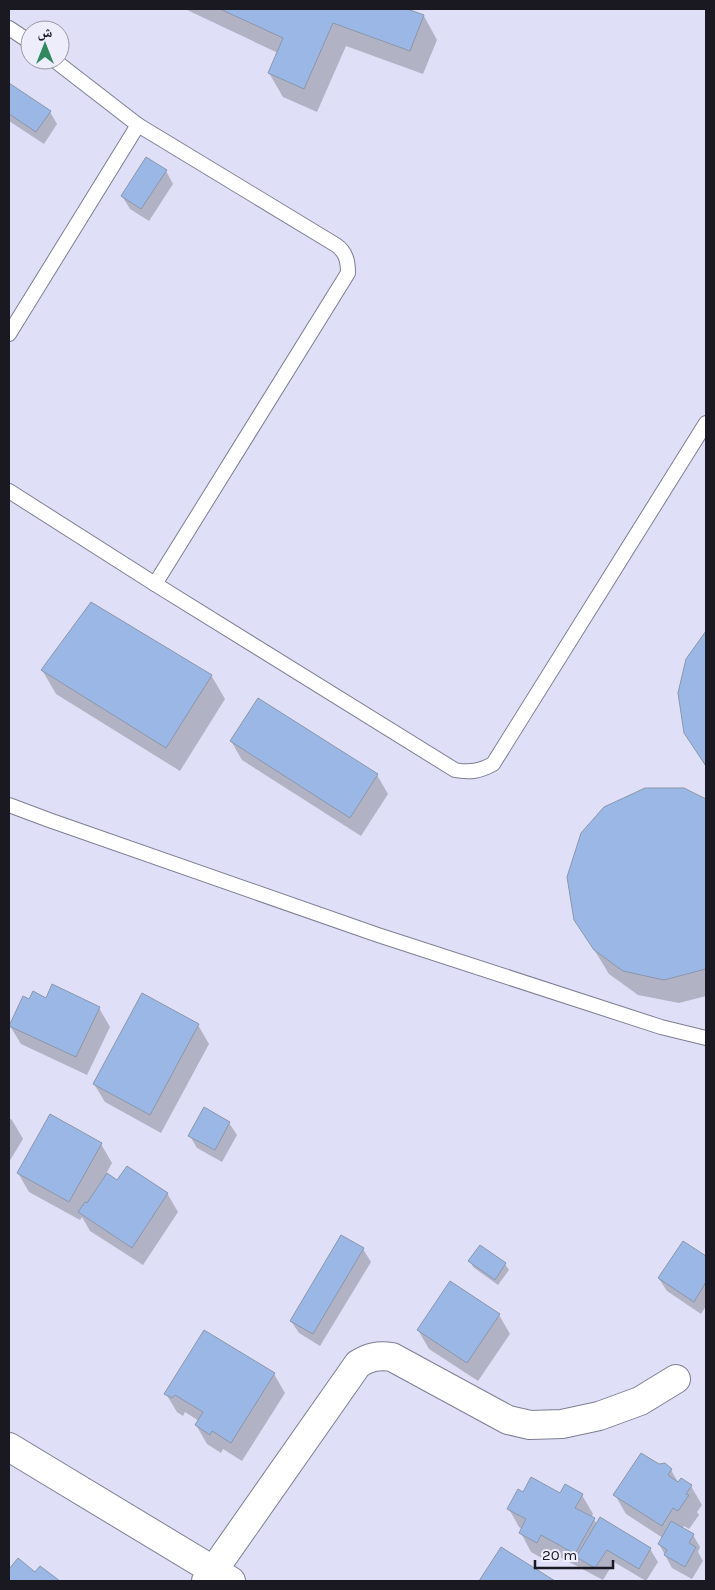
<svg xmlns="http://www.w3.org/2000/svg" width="715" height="1590" viewBox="0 0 715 1590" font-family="Karla,'Noto Naskh Arabic',sans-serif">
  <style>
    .shadow { fill: #0003 }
    .building { fill: #9bb7e6; stroke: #8b97ab }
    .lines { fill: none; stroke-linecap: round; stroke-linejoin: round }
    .service-casing { stroke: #7e7e93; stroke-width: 16 }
    .minor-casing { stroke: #7e7e93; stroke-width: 30 }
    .tertiary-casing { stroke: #7e7e93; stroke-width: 30 }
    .service { stroke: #fff; stroke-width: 14 }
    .minor { stroke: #fff; stroke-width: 28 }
    .tertiary { stroke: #fff; stroke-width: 28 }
  </style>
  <rect width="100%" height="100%" fill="#dfdff7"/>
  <!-- shadow -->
  <g class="shadow">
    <path d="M185,9H404L424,16L437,40L423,74L346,46L317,112L283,97L269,73L278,53Z"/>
    <path d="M9,85L50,112L57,124L44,144L9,121Z"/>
    <path d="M166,171L173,184L149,221L130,209L122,196Z"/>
    <path d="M706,633V767L686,733L687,660Z"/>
    <path d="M42,670L211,675L225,699L180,771L56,694Z"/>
    <path d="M231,741L377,775L388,794L361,836L242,760Z"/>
    <path d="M684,790L706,800V996L679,1003L638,995L609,974L576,920Z"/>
    <path d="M142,995L198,1025L209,1044L161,1133L105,1102L94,1084Z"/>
    <path d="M47,999L99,1008L110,1027L87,1075L21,1044L10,1026Z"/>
    <path d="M50,1116L101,1144L112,1163L106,1174L118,1181L167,1193L178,1212L143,1265L90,1231L82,1217L80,1220L29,1192L18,1173Z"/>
    <path d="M9,1118L12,1120L23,1139L9,1162Z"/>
    <path d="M229,1123L237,1135L222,1162L197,1148L190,1136Z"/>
    <path d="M342,1237L363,1249L371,1262L320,1346L299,1333L291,1321Z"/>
    <path d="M683,1242L706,1257V1306L701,1314L667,1291L659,1279Z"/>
    <path d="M480,1246L505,1264L509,1270L498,1285L473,1267L470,1261Z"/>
    <path d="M499,1315L510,1334L478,1381L429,1349L418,1330Z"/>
    <path d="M274,1374L285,1393L242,1461L223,1449L221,1453L207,1444L196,1425L199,1421L185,1412L183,1416L177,1412L166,1394Z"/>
    <path d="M659,1465L671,1470L679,1484L691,1486L702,1505L697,1512L699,1515L689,1529L684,1526L682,1529L693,1535L700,1547L698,1552L703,1561L692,1579L672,1568L659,1544L663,1538L626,1514L615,1495Z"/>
    <path d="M524,1494L582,1495L593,1514L591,1518L594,1519L597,1525L650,1549L658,1562L646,1581L614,1562L603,1580L552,1553L547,1561L531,1552L521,1533L522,1529L519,1527L509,1509Z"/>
    <path d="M501,1549L553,1581H480Z"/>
    <path d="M18,1560L35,1573L40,1567L58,1581H9V1571Z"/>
  </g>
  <!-- building -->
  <g class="building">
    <path d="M220,9H407L424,15L410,51L333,23L304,89L268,73L283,38Z"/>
    <path d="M9,83L51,111L36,132L9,114Z"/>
    <path d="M146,157L167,170L141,209L121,196Z"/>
    <path d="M91,602L212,675L166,748L41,670Z"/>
    <path d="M706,631V766L684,733L678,693L686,659Z"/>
    <path d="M258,698L378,774L350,818L230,741Z"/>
    <path d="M645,788H684L706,799V969L664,980L623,971L594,950L574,920L567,877L581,833L604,807Z"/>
    <path d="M52,984L100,1007L76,1057L9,1026L23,996L29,999L33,991L46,998Z"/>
    <path d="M142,993L199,1024L150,1115L93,1084Z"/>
    <path d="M204,1107L230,1122L215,1150L188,1136Z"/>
    <path d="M50,1114L102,1143L69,1202L17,1173Z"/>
    <path d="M127,1166L168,1193L132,1248L78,1212L85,1202L87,1203L107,1173L117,1180Z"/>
    <path d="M341,1235L364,1248L313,1334L290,1321Z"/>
    <path d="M683,1241L706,1256V1282L694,1302L658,1278Z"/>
    <path d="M480,1245L506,1263L495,1280L468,1261Z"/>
    <path d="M450,1281L500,1314L467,1363L417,1330Z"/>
    <path d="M204,1330L275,1373L231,1443L212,1431L210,1435L195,1425L203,1412L175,1395L172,1398L164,1394Z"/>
    <path d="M641,1453L659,1464L665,1463L672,1469L668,1475L678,1482L681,1478L692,1485L686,1494L689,1495L678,1511L673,1508L662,1526L613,1495Z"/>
    <path d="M531,1477L560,1493L565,1484L583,1494L575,1508L595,1518L575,1554L541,1535L537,1543L519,1533L526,1519L507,1509L518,1489L523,1492Z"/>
    <path d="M600,1517L651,1548L639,1569L607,1550L595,1568L576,1557Z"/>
    <path d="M671,1521L694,1534L689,1543L696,1547L685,1567L664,1555L667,1550L658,1544Z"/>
    <path d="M501,1547L555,1581H479Z"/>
    <path d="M18,1558L35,1572L40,1566L60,1581H9V1569Z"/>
  </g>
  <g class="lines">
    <defs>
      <g id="service">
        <path d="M9,28L30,42"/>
        <path d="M54,60L138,125"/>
        <path d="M9,334L138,125L336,245C346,252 348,261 348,273L155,584"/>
        <path d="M9,491L155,584L455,770C470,773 480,771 493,764L706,423"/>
        <path d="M9,805L49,820L378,935L661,1027L706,1038"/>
      </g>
      <path id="minor" d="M206,1581L358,1364C369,1357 378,1355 392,1357L508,1420L530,1425L562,1424L599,1416L640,1401L676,1379"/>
      <path id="tertiary" d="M9,1447L231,1581"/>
    </defs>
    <!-- service casing -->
    <use href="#service" class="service-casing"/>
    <!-- minor casing -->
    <use href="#minor" class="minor-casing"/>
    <!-- tertiary casing -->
    <use href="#tertiary" class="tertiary-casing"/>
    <!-- service -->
    <use href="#service" class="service"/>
    <!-- minor -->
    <use href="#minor" class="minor"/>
    <!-- tertiary -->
    <use href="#tertiary" class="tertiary"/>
  </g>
  <!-- border -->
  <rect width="715" height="1590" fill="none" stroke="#1a1922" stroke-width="20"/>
  <!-- north arrow -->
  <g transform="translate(45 45)"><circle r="24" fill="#ededfc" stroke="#9998a5"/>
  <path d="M0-4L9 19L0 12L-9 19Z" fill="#2f895f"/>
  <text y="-8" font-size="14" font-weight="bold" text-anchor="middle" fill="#1a1922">ش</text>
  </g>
  <!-- scale -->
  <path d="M535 1560v8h78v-8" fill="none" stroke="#1a1922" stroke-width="2.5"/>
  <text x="542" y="1560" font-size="15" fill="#1a1922" stroke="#ededfc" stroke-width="4" paint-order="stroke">20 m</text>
</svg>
